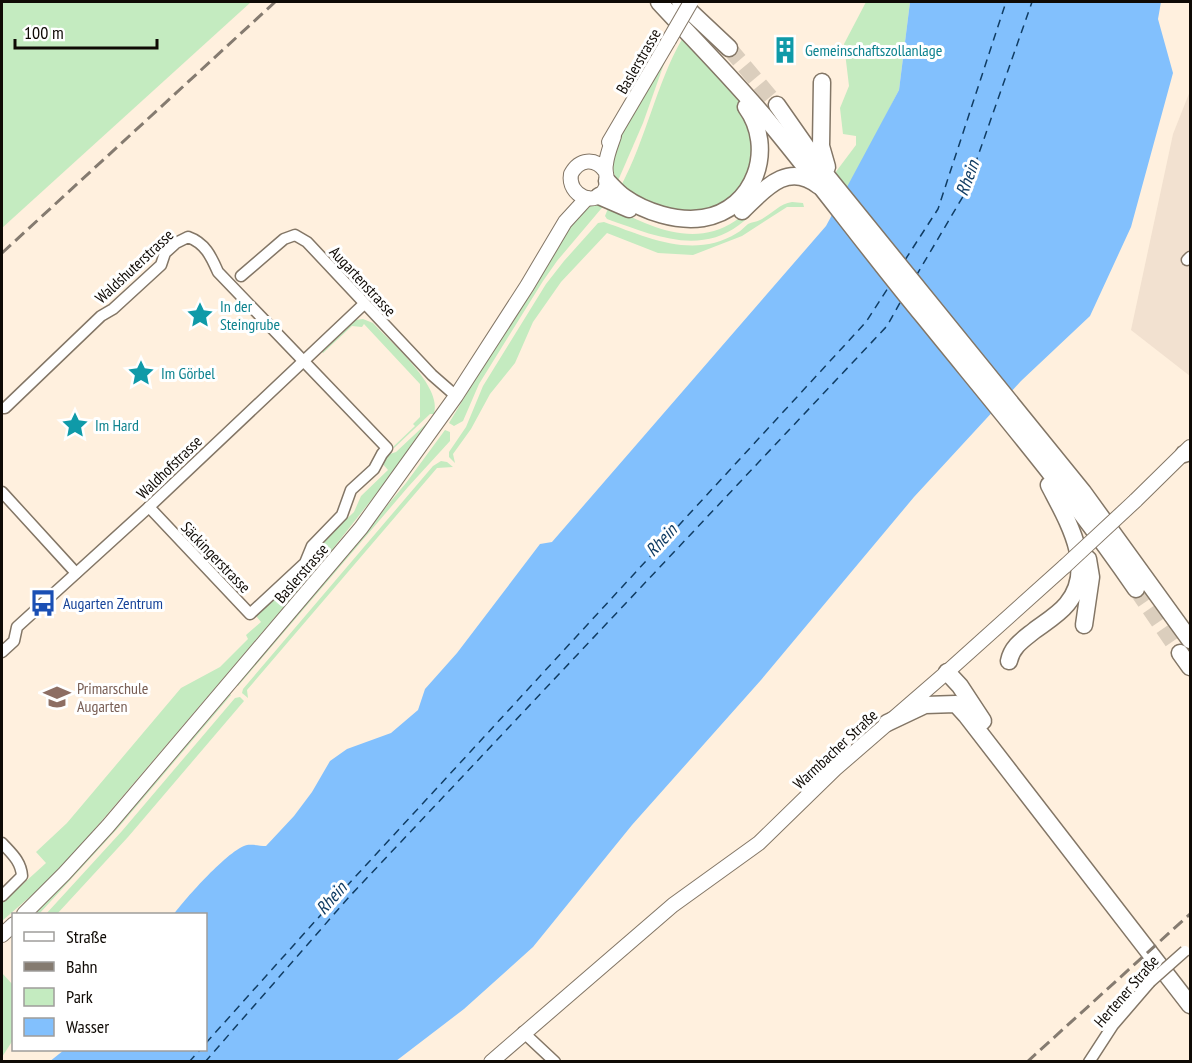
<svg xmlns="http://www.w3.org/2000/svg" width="1192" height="1063" viewBox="0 0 1192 1063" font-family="'PT Sans Narrow',sans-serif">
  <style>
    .commercial { fill: #f2e1d0 }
    .green { fill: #c4ebc0 }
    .water { fill: #82c0fd }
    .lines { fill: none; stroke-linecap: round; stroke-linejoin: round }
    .ferry { stroke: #113d64; stroke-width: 1.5; stroke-dasharray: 8 6; stroke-linecap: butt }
    .highway-tunnel { stroke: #dbcebd; stroke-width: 16; stroke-dasharray: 16 8; stroke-linecap: butt }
    .minor-casing { stroke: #837666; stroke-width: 13 }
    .major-casing { stroke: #837666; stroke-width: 16 }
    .highway-casing { stroke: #837666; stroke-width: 19 }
    .minor { stroke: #fff; stroke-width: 10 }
    .major { stroke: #fff; stroke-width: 14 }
    .highway { stroke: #fff; stroke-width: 16 }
    .rail { stroke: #857b70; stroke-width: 3; stroke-dasharray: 12 6; stroke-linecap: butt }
    .minor-bridge-casing { stroke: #837666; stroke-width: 13; stroke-linecap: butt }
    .major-bridge-casing { stroke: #837666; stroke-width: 16; stroke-linecap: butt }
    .minor-bridge { stroke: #fff; stroke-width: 10 }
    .major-bridge { stroke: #fff; stroke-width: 14 }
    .labels { text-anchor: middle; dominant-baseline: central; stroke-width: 6; stroke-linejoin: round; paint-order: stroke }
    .culture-label { font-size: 16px; fill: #0d838f; stroke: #fff; text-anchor: start }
    .street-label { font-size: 16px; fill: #0f0a05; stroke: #fff }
    .transit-label { font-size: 16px; fill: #164399; stroke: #fff; text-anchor: start }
    .education-label { font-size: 16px; fill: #785e54; stroke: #fff; text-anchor: start }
    .water-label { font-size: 18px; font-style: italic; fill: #113d64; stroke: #fff }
  </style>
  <rect width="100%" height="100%" fill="#fff0de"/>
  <!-- commercial -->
  <path class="commercial" d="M1190,91V376L1131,330L1173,134Z"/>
  <!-- green -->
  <g class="green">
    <path d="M2,2H251L2,228Z"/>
    <path d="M866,2H910L899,90L847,191L835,173L856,145V136L843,134L840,108L849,86L844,44Z"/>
    <path d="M682,39C700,58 743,98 749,121C752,131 756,148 754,158C747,189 721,213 689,212C663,212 641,200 621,186C646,139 656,85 682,39Z"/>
    <path d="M665,61L643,123L617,183L612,166L616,144Z"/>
    <path d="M771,192C761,203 752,216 739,225C698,256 650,234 607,219L605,216L609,206C649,226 693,249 735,221C748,212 760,202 771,192Z"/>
    <path d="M792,202L803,203L804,207H787L742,236L693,255L658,253L607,233L561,282L533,322L515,363L490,394L471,429L453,454L455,463L449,457V452L466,427L483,386L546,284L564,261L598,223L604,222C647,237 693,260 737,233C741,231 744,227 748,224C752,222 756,222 760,220C772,214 779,204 792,202Z"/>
    <path d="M599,203H606L557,261L543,281L479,384L463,421L454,426L449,423L571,221L587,204Z"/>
    <path d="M363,319L373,323C391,343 443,386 434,414H430L394,448L393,447L415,426L413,424L420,417V384L364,324L362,327L352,326L323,353L321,351L355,320Z"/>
    <path d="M429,421L398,466L324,560L81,845L40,888L2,921V903L46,863L36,852L67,823L181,688L220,667L248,639L246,635L261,622L256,616L310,565L317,547L354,512L361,496L388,470L381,462L390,454L396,452Z"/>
    <path d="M445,430L450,432V441L408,487L238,686L237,685L406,483Z"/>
    <path d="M441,461L447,462L453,467L437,468L247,690L248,698L242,693L243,689L433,466Z"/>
    <path d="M230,694L231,695L118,828L39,914H35L116,827Z"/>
    <path d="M240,697L244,701L128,837L57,914H46L122,831L235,698Z"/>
    <path d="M2,973L13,985V1040L2,1057Z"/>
  </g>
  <!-- water -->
  <path class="water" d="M910,2H1161L1158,19L1173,73L1131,227L1090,316L1021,381L914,497L761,680L632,825L533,947L464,1009L396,1061L49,1062L64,1050H206V914H174C185,899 229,849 247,845C252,844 260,846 266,846L294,816L312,792L330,761L347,749L391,733L418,710L425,689L457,653L540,544L552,542L826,226L899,90Z"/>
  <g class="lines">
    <!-- ferry -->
    <g class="ferry">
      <path d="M905,260L938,209L1006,2"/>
      <path d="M916,276L965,193L1032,2"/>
      <path d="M206,1043L344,889L866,322L890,285"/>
      <path d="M189,1062L200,1050"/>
      <path d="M205,1062L349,897L887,326L901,301"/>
    </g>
    <!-- highway-tunnel -->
    <g class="highway-tunnel">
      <path d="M729,48L777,105"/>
      <path d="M1136,589L1180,653"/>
    </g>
    <defs>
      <g id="minor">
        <path d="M1187,260L1190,257"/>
        <path d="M241,276L284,239L295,235L307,242L432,375L456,396"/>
        <path d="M2,408H5L101,316L113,309L161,265L165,253L176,243L188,237C205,243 211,256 218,272L387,448L382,454L374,469L351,490L342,515L312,546L305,563L250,614L149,507"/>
        <path d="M2,492L76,573"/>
        <path d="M2,652L14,641L17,627L149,507L364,304"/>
        <path d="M2,843C11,853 21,861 22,876L2,896"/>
        <path d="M523,1032L555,1062"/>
        <path d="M1089,1062L1113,1025L1150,982"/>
      </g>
      <g id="major">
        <path d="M609,142L669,40"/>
        <path d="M605,171C595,157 579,159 571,174C567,196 597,209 606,187C609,179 604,172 606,164C607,154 611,145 614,136"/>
        <path d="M1135,501L1190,447"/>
        <path d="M24,914L64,874L108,826L361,528L456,396L527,286L565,222L587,198"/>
        <path d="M2,935L14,924"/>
        <path d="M491,1062L673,905L759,843L835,769L947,672L1065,566"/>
      </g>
      <g id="highway">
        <path d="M659,2C696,42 734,80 769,122C822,186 871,253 924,317C996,406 1071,494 1136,589"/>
        <path d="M680,2L729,48"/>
        <path d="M822,82L821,146L827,167"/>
        <path d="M777,105L826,175L1083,492L1190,640"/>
        <path d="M607,181C613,187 618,193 624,197C645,212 677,222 703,218C755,210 776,148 746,107"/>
        <path d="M599,196L629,209"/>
        <path d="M742,211C763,191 787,160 819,186"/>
        <path d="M1184,454L1190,452"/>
        <path d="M1084,625L1091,577L1088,559"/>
        <path d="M1180,653L1190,667"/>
        <path d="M1009,661C1012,646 1024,639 1035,630C1046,622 1059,614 1067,604C1097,568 1067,520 1049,485"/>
        <path d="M947,672L960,686L983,721"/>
        <path d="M887,723L925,705L956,704L966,715L1190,1005"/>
      </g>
    </defs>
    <!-- minor casing -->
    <use href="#minor" class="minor-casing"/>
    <!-- major casing -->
    <use href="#major" class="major-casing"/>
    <!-- highway casing -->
    <use href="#highway" class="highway-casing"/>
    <!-- minor -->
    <use href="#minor" class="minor"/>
    <!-- major -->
    <use href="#major" class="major"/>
    <!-- highway -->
    <use href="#highway" class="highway"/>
    <!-- rail -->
    <g class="rail">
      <path d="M2,253L275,2"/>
      <path d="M1027,1062L1190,914"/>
    </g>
    <defs>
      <path id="minor-bridge" d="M1150,982L1185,951"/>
      <g id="major-bridge">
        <path d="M669,40L691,2"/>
        <path d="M1065,566L1135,501"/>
      </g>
    </defs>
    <!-- minor-bridge casing -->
    <use href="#minor-bridge" class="minor-bridge-casing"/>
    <!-- major-bridge casing -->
    <use href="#major-bridge" class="major-bridge-casing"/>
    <!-- minor-bridge -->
    <use href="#minor-bridge" class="minor-bridge"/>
    <!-- major-bridge -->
    <use href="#major-bridge" class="major-bridge"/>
  </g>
  <!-- icons -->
  <defs>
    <symbol id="building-bare" viewBox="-9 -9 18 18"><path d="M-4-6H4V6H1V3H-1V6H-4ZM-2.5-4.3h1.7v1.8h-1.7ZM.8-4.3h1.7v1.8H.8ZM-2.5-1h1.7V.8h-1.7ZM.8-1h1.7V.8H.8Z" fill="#0f9aa8" stroke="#fff" stroke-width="2.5" paint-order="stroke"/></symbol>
    <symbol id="sight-bare" viewBox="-9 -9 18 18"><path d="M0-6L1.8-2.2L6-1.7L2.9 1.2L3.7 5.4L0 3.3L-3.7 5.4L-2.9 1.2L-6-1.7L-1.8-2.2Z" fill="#0f9aa8" stroke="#fff" stroke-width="2.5" paint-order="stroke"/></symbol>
    <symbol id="bus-bare" viewBox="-9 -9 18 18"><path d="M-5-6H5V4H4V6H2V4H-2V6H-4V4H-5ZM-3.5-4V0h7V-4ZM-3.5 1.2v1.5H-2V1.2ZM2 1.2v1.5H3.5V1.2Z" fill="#1a4fb4" stroke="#fff" stroke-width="2.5" paint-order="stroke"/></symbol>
    <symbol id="school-bare" viewBox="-9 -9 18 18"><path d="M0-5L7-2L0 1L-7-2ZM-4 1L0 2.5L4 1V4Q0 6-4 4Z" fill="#8d6e63" stroke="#fff" stroke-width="2.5" paint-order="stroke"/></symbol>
  </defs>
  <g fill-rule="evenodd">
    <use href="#building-bare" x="766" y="31" width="38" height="38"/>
    <use href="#sight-bare" x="181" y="296" width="38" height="38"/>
    <use href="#sight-bare" x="122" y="354" width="38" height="38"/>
    <use href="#sight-bare" x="56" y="406" width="38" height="38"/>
    <use href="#bus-bare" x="24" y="584" width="38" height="38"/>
    <use href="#school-bare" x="38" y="678" width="38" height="38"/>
  </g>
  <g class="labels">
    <!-- culture labels -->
    <g class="culture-label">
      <text x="805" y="50">Gemeinschaftszollanlage</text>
      <text x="220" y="306">In der<tspan x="220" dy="18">Steingrube</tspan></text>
      <text x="161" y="373">Im Görbel</text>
      <text x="95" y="425">Im Hard</text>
    </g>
    <!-- street labels -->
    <g class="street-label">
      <text transform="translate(638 61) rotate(-60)">Baslerstrasse</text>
      <text transform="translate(134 266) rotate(-43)">Waldshuterstrasse</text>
      <text transform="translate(363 281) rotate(47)">Augartenstrasse</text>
      <text transform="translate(169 467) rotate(-44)">Waldhofstrasse</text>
      <text transform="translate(216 557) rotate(46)">Säckingerstrasse</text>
      <text transform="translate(301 573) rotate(-49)">Baslerstrasse</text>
      <text transform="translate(835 749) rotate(-43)">Warmbacher Straße</text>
      <text transform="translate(1126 991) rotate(-49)">Hertener Straße</text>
    </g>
    <!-- transit labels -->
    <g class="transit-label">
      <text x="63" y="603">Augarten Zentrum</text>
    </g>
    <!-- education labels -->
    <g class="education-label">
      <text x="77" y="688">Primarschule<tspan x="77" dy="18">Augarten</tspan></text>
    </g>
    <!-- water labels -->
    <g class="water-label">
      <text transform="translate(967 178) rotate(-70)">Rhein</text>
      <text transform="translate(661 540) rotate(-47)">Rhein</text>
      <text transform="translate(331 898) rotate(-49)">Rhein</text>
    </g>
  </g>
  <!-- border -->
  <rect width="1192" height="1063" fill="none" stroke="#0f0a05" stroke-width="6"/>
  <!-- legend -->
  <rect x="12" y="913" width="195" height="138" fill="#ffffff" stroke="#9f9d9b" stroke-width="1.5"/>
  <rect x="24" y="932" width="30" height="9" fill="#ffffff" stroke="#9f9d9b" stroke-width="1.5"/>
  <text x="66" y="943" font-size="18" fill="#0f0a05">Straße</text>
  <rect x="24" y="962" width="30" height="9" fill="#857b70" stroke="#9f9d9b" stroke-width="1.5"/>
  <text x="66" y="973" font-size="18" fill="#0f0a05">Bahn</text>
  <rect x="24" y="988" width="30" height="18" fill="#c4ebc0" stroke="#9f9d9b" stroke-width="1.5"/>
  <text x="66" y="1003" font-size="18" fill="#0f0a05">Park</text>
  <rect x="24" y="1018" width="30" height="18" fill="#82c0fd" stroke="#9f9d9b" stroke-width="1.5"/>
  <text x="66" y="1033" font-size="18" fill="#0f0a05">Wasser</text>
  <!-- scale -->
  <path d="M15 39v9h142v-9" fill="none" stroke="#0f0a05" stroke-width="3"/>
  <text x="24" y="39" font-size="18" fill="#0f0a05" stroke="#ffffff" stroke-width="4.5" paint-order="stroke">100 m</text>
</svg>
